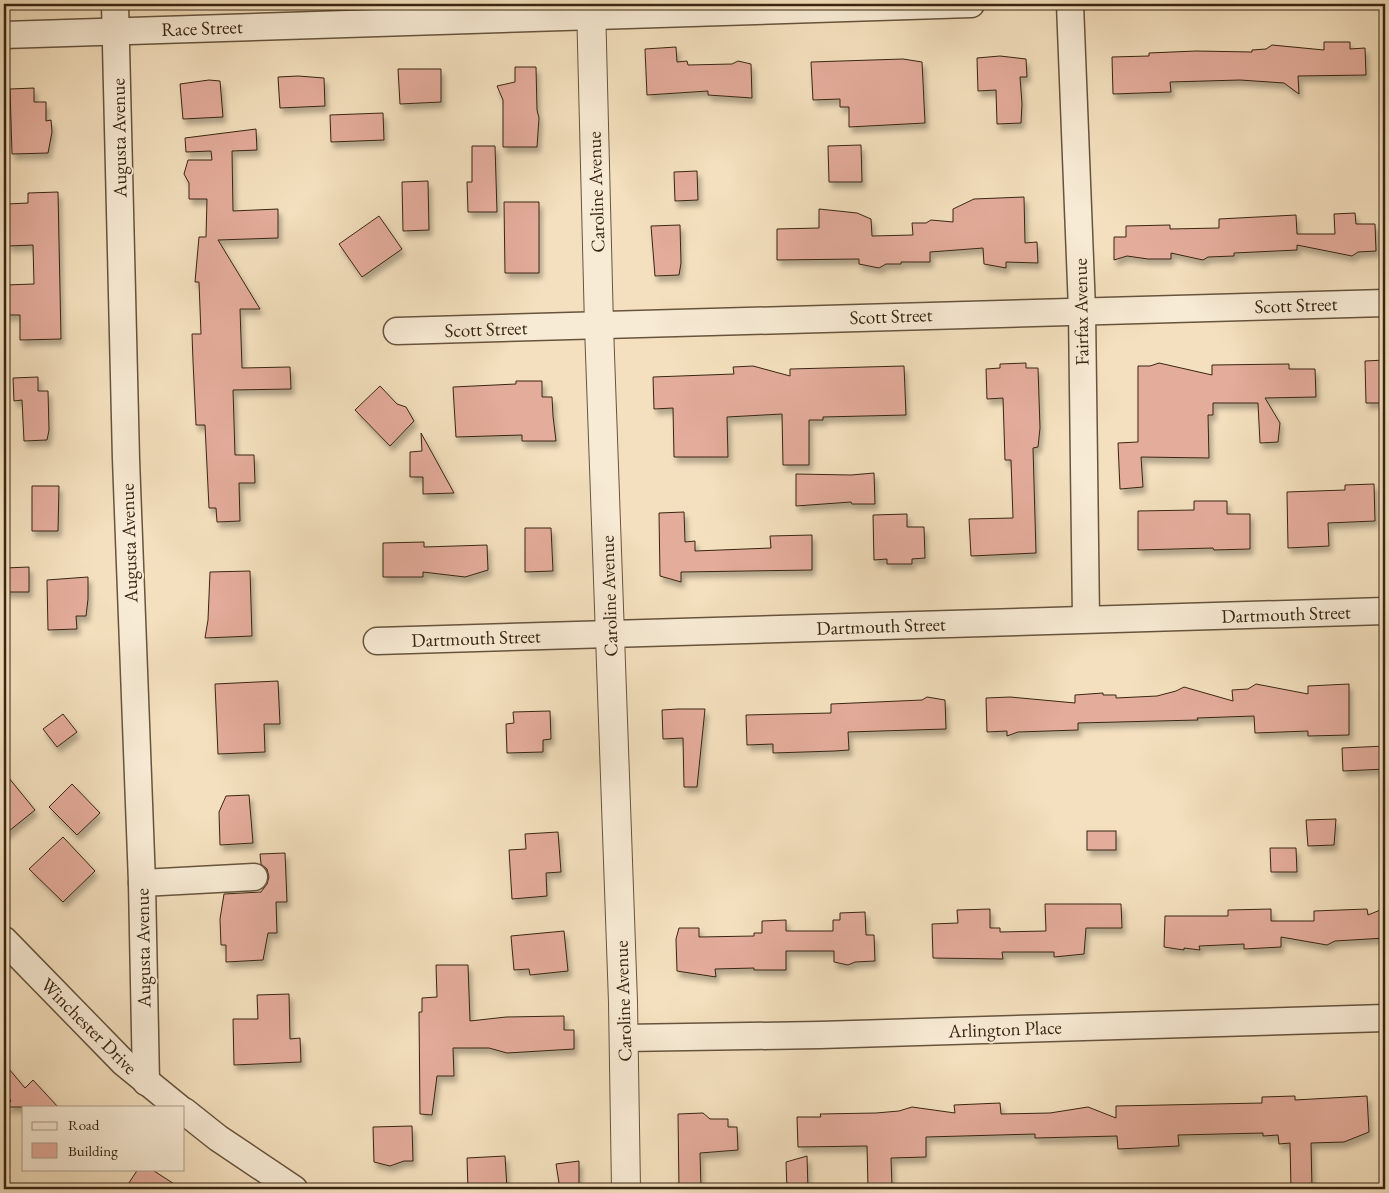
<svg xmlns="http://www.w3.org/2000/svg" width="1389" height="1193" viewBox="0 0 1389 1193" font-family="'EB Garamond',serif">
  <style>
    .building { fill: #e4ac9b; stroke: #382612; filter: url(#shadow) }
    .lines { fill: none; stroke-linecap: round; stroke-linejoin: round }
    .minor-casing { stroke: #67543d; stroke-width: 29 }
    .tertiary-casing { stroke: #67543d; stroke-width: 30 }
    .minor { stroke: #f8ebd5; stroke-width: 26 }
    .tertiary { stroke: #f8ebd5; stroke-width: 28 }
    .labels { text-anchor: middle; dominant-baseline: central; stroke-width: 4; stroke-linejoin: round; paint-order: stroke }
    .street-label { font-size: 19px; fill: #382612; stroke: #f8ebd5 }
  </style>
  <defs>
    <filter id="shadow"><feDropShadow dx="3" dy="5.5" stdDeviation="2.5" flood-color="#0004"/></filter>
  </defs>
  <rect width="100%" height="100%" fill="#f4e0be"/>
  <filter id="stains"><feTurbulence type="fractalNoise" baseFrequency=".004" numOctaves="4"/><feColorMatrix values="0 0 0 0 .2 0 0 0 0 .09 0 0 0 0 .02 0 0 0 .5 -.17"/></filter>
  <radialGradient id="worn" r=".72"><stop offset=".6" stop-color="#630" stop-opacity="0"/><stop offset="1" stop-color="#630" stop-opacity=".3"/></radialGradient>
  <!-- building -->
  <g class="building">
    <path d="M1324,42H1350V49L1365,48L1366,75L1298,76L1299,94L1284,83L1240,80L1170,82L1171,92L1113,94L1112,57L1149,56V53L1196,51L1252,52V50L1266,49L1272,45L1324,50Z"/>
    <path d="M676,47L677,62L687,61L688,65L732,64L738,61L751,64L752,98L708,95V91L647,95L645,49Z"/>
    <path d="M1000,56L1026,59L1027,77H1020L1022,104L1021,123L997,124L996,90L978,91L977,58Z"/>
    <path d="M903,59L922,62L925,123L849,127V107H840V99L813,100L811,62Z"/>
    <path d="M515,67H536L537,110L539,118L537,147H503V100L497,86L515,82Z"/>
    <path d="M398,69H441V102L400,104Z"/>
    <path d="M298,76L324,78L325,106L280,108L278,77Z"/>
    <path d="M209,80L220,81L223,117L183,119L180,84Z"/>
    <path d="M34,88V102H46V121L51,120L52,132L48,153L12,154L10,89Z"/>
    <path d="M383,113L384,140L331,142L330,115Z"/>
    <path d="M256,129L257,150L232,151L233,211L278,209V238L218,240L260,309H240L242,368L290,367L291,389L233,390L235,455H254L255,483H239L240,521L217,522L216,508H209L205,425H196L193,361L192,334H201L199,282H195L199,237H206L207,199H189V183L184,174L188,160H212L211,151L186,152L185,138Z"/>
    <path d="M861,145L862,182H829L828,146Z"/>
    <path d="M472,146H495L497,212H468L467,182H472Z"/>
    <path d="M697,171L698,200L675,201L674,172Z"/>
    <path d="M428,181L429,230L403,231L402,182Z"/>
    <path d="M58,192L61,339L20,340V315H5V285L34,284L33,245L8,246L7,204L28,203V193Z"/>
    <path d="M1024,197L1025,243L1037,242L1038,263L1006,262V268L984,264L983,248L930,252V262H901V264H886L879,268L859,264V259L777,260V229L819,228V209L857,213L871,219L872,236L913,235L912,223H926L931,220L953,222V209L974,199Z"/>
    <path d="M504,202H539V273H505Z"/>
    <path d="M1355,213L1356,224H1375L1376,251L1358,252L1352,256L1297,245V250L1234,253V256L1208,257L1203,260L1171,253V259H1148L1127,256L1114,260V237H1126V226L1170,225V229L1219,228V219L1296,215L1297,234H1335L1334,214Z"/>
    <path d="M379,216L402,249L362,277L339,244Z"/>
    <path d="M680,225L681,263L679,275L655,276L651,226Z"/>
    <path d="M1385,360V403H1366L1365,361Z"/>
    <path d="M1026,363V368H1038L1040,428L1038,447L1033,448L1036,553L971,556L969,519L1013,518L1011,460H1005L1003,398L987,399L986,369L1000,368V364Z"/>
    <path d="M1159,363L1212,375V365L1289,364V369H1315L1316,397L1265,398L1280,423L1278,442L1260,443L1258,403H1213V415H1208L1209,458L1141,457L1143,487L1120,489L1118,443L1138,442V366H1150Z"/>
    <path d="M753,366L790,376V369L904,366L906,415L823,417V420H809V465H783L782,414L727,417L728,457H674L673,408L654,409L653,377L734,374L733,367Z"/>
    <path d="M38,377V391H48L49,430L47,440L24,441L22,400L14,401L13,378Z"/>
    <path d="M516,381H542V397H552L553,416L556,441H522V435L456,437L453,387L516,384Z"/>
    <path d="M380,386L397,404L406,407L414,421L390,446L355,410Z"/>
    <path d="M421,433L431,451L454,493L423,494V477H410V452L422,451Z"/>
    <path d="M874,473L875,504H852L851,502L796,506V474L851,475Z"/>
    <path d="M1374,484L1375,521L1328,523L1329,546L1288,548L1287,492L1345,490V485Z"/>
    <path d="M32,486H59L58,531H32Z"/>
    <path d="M1194,501H1227V514H1250V549L1214,550L1213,548L1138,550V511L1194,510Z"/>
    <path d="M684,512L685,542L695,541V551L771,548L770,536L812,535V570L681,572V582L660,576L659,513Z"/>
    <path d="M907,514V527H924L925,558L912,559V564H887V559L874,560L873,515Z"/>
    <path d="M525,528H551L553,571L525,572Z"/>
    <path d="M424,542V547L487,545L488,570L465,577L423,572V577H383V543Z"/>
    <path d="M29,567V592H4V568Z"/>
    <path d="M250,571L252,636L205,638L208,620L210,572Z"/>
    <path d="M88,577V599L86,616H76L77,629L48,630L47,580Z"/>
    <path d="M278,681L280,724H264L265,752L218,754L215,684Z"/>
    <path d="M1256,684L1308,694V686L1349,684V735L1308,736V731L1255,733L1254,716L1197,718L1198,720L1078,723V730L1018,732L1007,736V731L987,732L986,698L1010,697L1075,703V695L1103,693V695H1116V698L1157,696L1176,691L1184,687L1233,701L1232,690L1248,689Z"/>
    <path d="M927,697L945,700L946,729L848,732L849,750L835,751L773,753V744L747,745L746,715L831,713V704L922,700Z"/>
    <path d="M678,709H705L697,787H684L683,738L663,739L662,710Z"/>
    <path d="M550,711L551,739L543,740V752L507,753L506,724L514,723L513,712Z"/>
    <path d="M63,714L77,732L57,747L43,729Z"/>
    <path d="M1385,746V769L1343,771L1342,748Z"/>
    <path d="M4,772L35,810L4,835Z"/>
    <path d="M72,784L100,813L77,835L49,807Z"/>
    <path d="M249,795L253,843L220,845L219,812L226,796Z"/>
    <path d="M1336,819L1334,845L1308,846L1306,820Z"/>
    <rect x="1087" y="831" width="29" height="19"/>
    <path d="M558,832L561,872L546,873L547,896L512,899L509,850L526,849L525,834Z"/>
    <path d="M63,837L95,871L63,902L29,869Z"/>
    <path d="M1270,848H1296L1297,872H1271Z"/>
    <path d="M285,853L287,902H276L277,933H268L263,960L226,962V945H221L220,919L224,894L261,892L267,884L269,877L267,869L261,864L260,854Z"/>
    <path d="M1045,904H1121L1122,928H1086L1084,954L1054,957V952H1002L1003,959L933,958L932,924L958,923L957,910L990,909V928H1000V932L1046,931Z"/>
    <path d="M1385,908V938L1335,941L1327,945L1281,937V947L1244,949V944L1199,946L1200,950L1184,948V950L1164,947L1165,916H1228V910L1271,909V921H1314V911L1367,909L1368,915Z"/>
    <path d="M865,912L866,935H874L875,961L855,962L848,965L834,962V951H786V970H754V968L715,969L716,977L677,971L676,939L679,928H699V937L754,936V933H762V921L786,920V931H833V920H840V913Z"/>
    <path d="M564,931L568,971L530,975L529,969L514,970L511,936Z"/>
    <path d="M436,965H468L470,1021L506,1017L564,1016V1030H574V1049L507,1053L489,1048H453L454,1076H437L432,1115L420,1114L419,1012H422V998L437,997Z"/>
    <path d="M289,994L290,1039L300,1038L301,1062L234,1065L233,1019H258L257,995Z"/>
    <path d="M4,1063L25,1088L33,1080L58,1107H5L11,1101L4,1092Z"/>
    <path d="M1295,1096V1100L1367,1096L1369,1132L1344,1142L1311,1143L1312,1189H1291L1290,1143L1279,1144L1278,1135L1263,1136V1133L1178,1135L1179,1146L1118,1149L1117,1136L1035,1138V1134L926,1137V1157L891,1158L892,1187H868L867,1146L798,1147L797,1117H821L820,1114L876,1113L899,1111L912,1107L955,1113L954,1105L1000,1103L1001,1114L1050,1113L1088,1107L1116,1118V1106L1262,1103V1097Z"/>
    <path d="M703,1113L710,1119H728V1127H737L738,1150L700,1153L701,1189H679L678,1114Z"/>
    <path d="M412,1126L413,1161H404L390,1166L374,1162L373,1127Z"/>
    <path d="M505,1156L507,1189H468L467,1158Z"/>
    <path d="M807,1156L808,1189H787L786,1162Z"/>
    <path d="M579,1161V1189H560L556,1164Z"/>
    <path d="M138,1169H151L182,1189H125Z"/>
  </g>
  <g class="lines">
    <defs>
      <g id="minor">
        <path d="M115,4L126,459L142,883L146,1082"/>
        <path d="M1070,4L1082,310L1086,619"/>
        <path d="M4,35L971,4"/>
        <path d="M397,331L1385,303"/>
        <path d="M377,641L1385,611"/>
        <path d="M142,883L254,877"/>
        <path d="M4,940L124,1063L178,1107"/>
        <path d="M624,1038L820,1035L1385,1018"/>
        <path d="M184,1111L218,1138L294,1189"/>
      </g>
      <path id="tertiary" d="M591,4L599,326L623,1002L626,1189"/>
    </defs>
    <!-- minor casing -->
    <use href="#minor" class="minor-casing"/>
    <!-- tertiary casing -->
    <use href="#tertiary" class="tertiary-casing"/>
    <!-- minor -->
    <use href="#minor" class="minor"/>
    <!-- tertiary -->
    <use href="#tertiary" class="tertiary"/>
  </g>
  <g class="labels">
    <!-- street labels -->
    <g class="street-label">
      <text transform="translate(202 28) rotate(-2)">Race Street</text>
      <text transform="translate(119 138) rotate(-91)">Augusta Avenue</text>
      <text transform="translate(596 192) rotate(-92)">Caroline Avenue</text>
      <text transform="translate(1296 305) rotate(-2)">Scott Street</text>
      <text transform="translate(1081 312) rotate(-91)">Fairfax Avenue</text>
      <text transform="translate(891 316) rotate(-2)">Scott Street</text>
      <text transform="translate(486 329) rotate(-2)">Scott Street</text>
      <text transform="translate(129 543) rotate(-92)">Augusta Avenue</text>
      <text transform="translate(609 596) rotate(-92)">Caroline Avenue</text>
      <text transform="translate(1286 614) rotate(-2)">Dartmouth Street</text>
      <text transform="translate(881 626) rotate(-2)">Dartmouth Street</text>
      <text transform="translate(476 638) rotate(-2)">Dartmouth Street</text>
      <text transform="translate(143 948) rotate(-91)">Augusta Avenue</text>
      <text transform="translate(623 1001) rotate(-92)">Caroline Avenue</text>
      <text transform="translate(89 1026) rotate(45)">Winchester Drive</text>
      <text transform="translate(1005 1029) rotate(-2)">Arlington Place</text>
    </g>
  </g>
  <!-- margin -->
  <rect width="1389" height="1193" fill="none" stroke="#f4e0be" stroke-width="20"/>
  <rect x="5" y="5" width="1379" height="1183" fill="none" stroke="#382612" stroke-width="2.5"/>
  <rect x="10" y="10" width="1369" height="1173" fill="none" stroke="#382612"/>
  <!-- legend -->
  <rect x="22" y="1106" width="162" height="65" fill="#f8ebd5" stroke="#ab9c87"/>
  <rect x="32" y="1122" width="25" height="8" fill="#f8ebd5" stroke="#ab9c87"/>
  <text x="68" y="1130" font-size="15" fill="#382612">Road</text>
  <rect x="32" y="1143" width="25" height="15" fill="#e4ac9b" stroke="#ab9c87"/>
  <text x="68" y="1156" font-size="15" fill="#382612">Building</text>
  <rect width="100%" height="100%" filter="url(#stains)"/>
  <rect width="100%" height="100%" fill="url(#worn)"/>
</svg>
